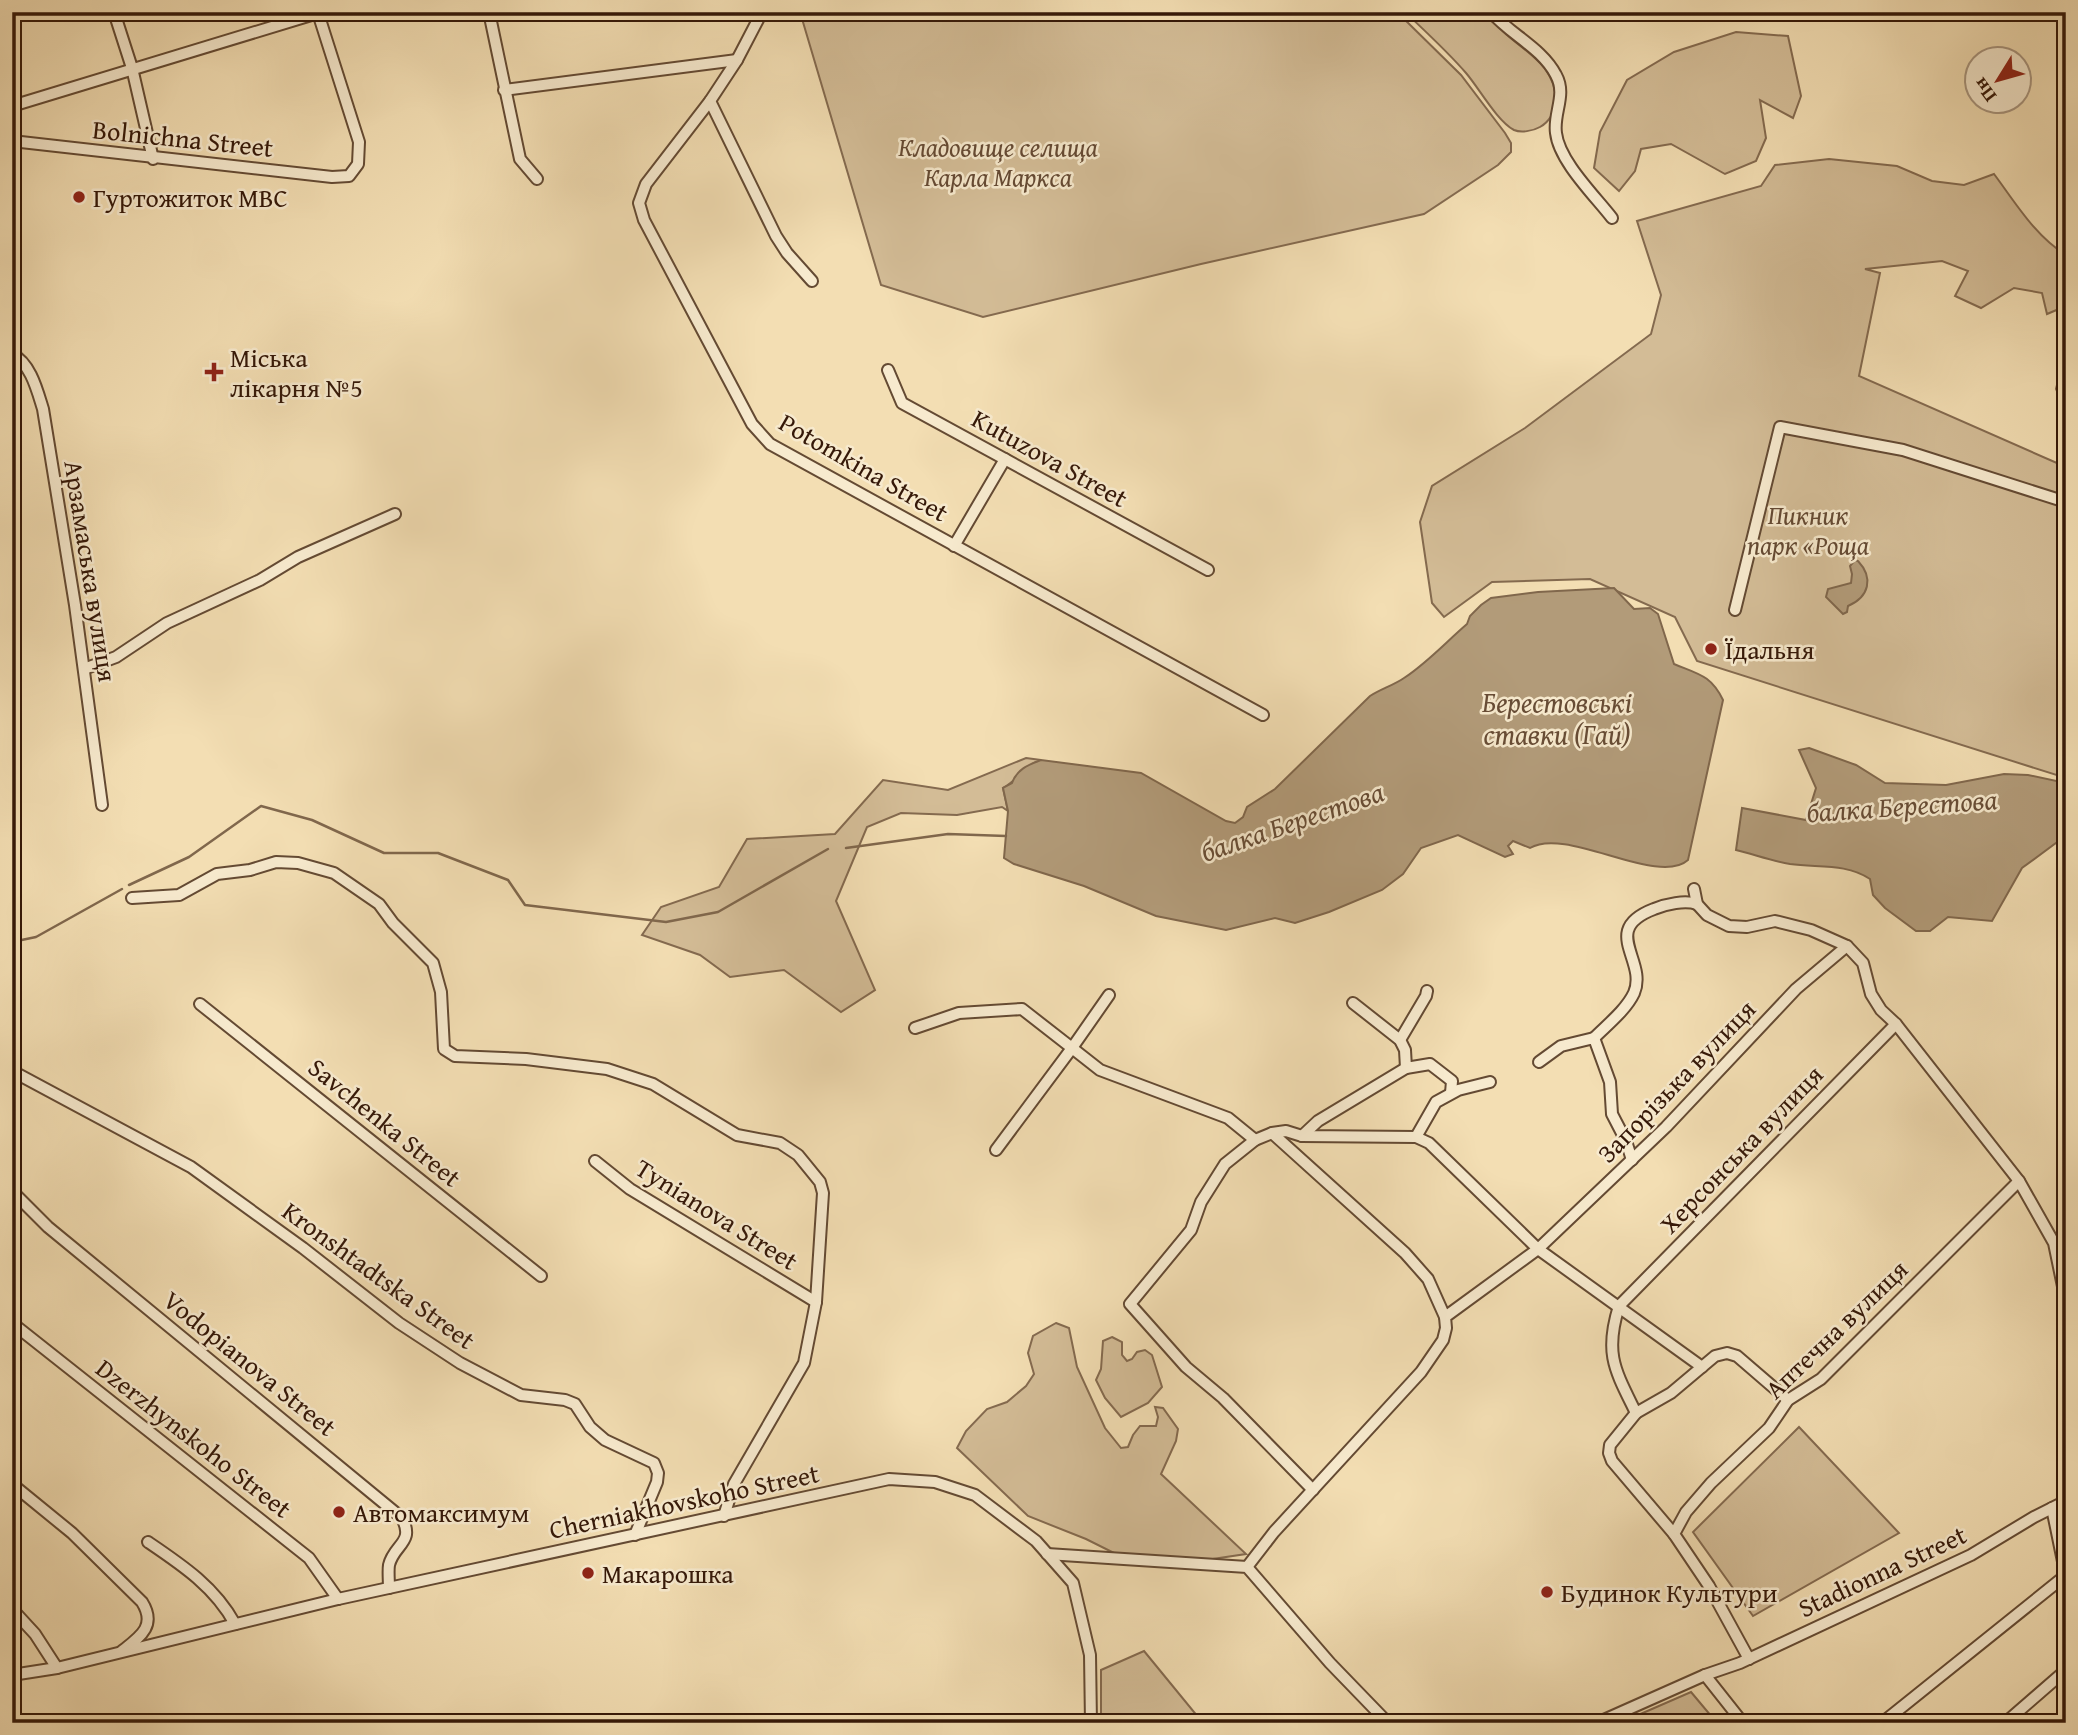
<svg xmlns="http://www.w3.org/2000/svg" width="2078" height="1735" viewBox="0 0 2078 1735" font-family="'Gentium Book Plus',serif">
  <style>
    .green { fill: #d3bc96; stroke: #846a4f; stroke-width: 2 }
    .water { fill: #b29b79; stroke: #80674c; stroke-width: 2 }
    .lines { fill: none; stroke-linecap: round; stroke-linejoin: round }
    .stream { stroke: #80674c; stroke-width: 2.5 }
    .minor-casing { stroke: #644a33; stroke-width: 14 }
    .minor { stroke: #f7eace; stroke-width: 10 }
    .poi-dot { fill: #8f2418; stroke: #f7eace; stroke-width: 2.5 }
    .labels { text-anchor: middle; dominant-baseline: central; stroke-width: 5; stroke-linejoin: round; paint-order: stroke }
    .street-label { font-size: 26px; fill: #351808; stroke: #f7eace }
    .park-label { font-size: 26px; font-style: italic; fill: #644933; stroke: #f7eace }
    .poi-label { font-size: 26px; fill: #351808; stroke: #f7eace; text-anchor: start }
    .water-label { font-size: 28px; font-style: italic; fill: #674c35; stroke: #f7eace }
  </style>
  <rect width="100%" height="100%" fill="#f3deb3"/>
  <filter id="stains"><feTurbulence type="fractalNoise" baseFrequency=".00286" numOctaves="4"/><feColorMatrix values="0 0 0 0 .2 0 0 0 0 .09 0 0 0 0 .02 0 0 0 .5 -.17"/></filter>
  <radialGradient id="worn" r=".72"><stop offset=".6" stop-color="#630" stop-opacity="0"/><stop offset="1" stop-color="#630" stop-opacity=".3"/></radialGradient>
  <!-- green -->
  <g class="green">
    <path d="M800,12H1397L1461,75L1505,133L1511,143V152L1498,165L1424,214L1201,264L983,317L881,285Z"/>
    <path d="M1405,12H1485C1492,20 1499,28 1507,35C1530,55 1555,67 1556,101C1556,111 1549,122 1540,127C1533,131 1521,133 1514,130C1497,121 1479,88 1466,73C1447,51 1426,32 1405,12Z"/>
    <path d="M1736,32L1788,36L1801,96L1793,118L1760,100L1766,138L1756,161L1725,174L1671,144L1641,149L1635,171L1619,191L1594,168L1600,132L1627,80L1674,52Z"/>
    <path d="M1829,159L1897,166L1932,181L1964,185L1994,174C2015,202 2035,236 2066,255V306L2047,314L2042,293L2014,288L1981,308L1955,296L1968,271L1942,261L1865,269L1880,273L1859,376L2066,467V778L1697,661L1675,617L1590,579L1492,582L1444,617L1432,603L1420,522L1432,486L1525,428L1651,334L1661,295L1637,221L1761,186L1775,165Z"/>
    <path d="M2066,349V412L2056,389Z"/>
    <path d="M1026,758L1041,760C1021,767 1020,779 1003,788L1008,811L1002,807L957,815L901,813L867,827L836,901L875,990L841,1012L784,970L730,977L700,955L642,935L661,907L719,887L747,839L835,834L883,780L948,790Z"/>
    <path d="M1056,1323L1069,1328L1077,1367L1105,1428L1121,1448L1128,1447L1133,1435L1140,1426H1156L1158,1417L1155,1407L1163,1408L1178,1429L1176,1441L1161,1474L1246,1554L1179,1564L1124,1558L1086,1539L1028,1516L957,1448L966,1431L987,1409L1007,1402L1026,1386L1034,1374L1028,1353L1033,1336Z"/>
    <path d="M1112,1337L1122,1342V1355L1127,1361L1132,1359L1137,1352L1145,1350L1152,1355L1162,1387L1148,1403L1121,1417L1105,1398L1096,1380L1101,1369L1103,1341Z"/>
    <path d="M1799,1427L1899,1533L1753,1616L1693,1532Z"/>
    <path d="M1144,1651L1203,1723H1101V1670Z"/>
    <path d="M1691,1692L1717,1723H1621L1629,1719Z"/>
  </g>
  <!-- water -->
  <g class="water">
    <path d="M1855,560L1858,561C1874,578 1869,597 1848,606L1847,612L1843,614L1826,597L1828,589L1851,583L1852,574L1850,566Z"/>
    <path d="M1614,588L1634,609L1650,608L1658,614L1674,664C1698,674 1711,675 1723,700L1688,860C1658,887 1566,826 1530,848L1513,841L1508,846L1513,854L1505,857L1458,835L1421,848L1403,874L1382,890L1329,912L1295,923L1275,918L1226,930L1156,916L1084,886L1014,864L1004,858L1008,811L1003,788L1012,783C1017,769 1028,765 1041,760L1141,773L1226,821L1235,823L1243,817L1247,807L1275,789L1370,696C1381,689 1394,685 1404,678C1427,663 1446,642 1467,624L1470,616L1481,605L1491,598L1538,592Z"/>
    <path d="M1809,748L1856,765L1885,783L1946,785L2004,774L2028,775L2066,783V841L2056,843L2022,868L1992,921L1948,917L1930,931H1916L1885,908L1873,895L1870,879C1846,863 1818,868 1790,864C1772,861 1753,854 1736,850L1742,808L1806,820L1816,788L1799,750Z"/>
  </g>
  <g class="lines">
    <!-- stream -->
    <g class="stream">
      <path d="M846,848L948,834L1006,836"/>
      <path d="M129,885L189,857L261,806L312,820L384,853H438L508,880L525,905L666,922L718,912L828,849"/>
      <path d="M12,942L36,937L122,889"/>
    </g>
    <defs>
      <g id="minor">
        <path d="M114,12L132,68L153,159"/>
        <path d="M489,12L520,159L537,179"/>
        <path d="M762,12L737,60L710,101L646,184L639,203L644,220L752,424L770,444L1263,715"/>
        <path d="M1491,12C1511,35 1542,48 1556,75C1567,95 1553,113 1556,133C1559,161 1595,196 1612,218"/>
        <path d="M504,90L737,60"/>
        <path d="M710,101L776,236L787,253L812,281"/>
        <path d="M12,106L318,13L359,142L358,164L349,176L332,177L12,141"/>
        <path d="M12,354C31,364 37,390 43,409L75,605L102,805"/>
        <path d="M888,370L902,403L1208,570"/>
        <path d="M954,546L1005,459"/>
        <path d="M1735,610L1780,427L1903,450L2066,502"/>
        <path d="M84,669L116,657L167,623L260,580L298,557L395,514"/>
        <path d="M1694,889L1697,904L1707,915L1729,926L1747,927L1775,921L1811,930L1847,946L1863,963L1871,994L1881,1010L1896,1024L2019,1181"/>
        <path d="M132,898L179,895L217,874L250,870L276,862L298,863L334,873L379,904L393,923L433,963L441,992L444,1049L455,1056L526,1059L607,1069L653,1084L737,1135L780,1143L798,1155L820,1182L823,1193L816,1302L804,1363L734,1484L724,1516"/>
        <path d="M1353,1003L1400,1040L1405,1050L1406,1068L1430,1064L1452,1081L1451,1093"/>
        <path d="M200,1004L541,1276"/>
        <path d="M915,1028L959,1013L1022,1009L1072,1048L1109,995"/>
        <path d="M1594,1038C1607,1025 1626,1010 1634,993C1648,960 1599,930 1654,909C1666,904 1685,900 1697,904"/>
        <path d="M1400,1040L1426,996L1427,991"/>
        <path d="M1539,1062L1561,1046L1594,1038L1610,1082L1612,1114L1626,1141L1632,1160"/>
        <path d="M12,1071L191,1167L303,1248L399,1323L460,1363L521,1395L565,1400L575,1404L590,1427L605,1440L654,1463L658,1473L657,1482L635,1535"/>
        <path d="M1272,1133L1405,1253L1428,1279L1445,1317"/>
        <path d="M1302,1136L1318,1121L1406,1068"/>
        <path d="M1416,1137L1436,1102L1458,1090L1490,1082"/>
        <path d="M996,1150L1072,1048L1100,1070L1228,1118L1255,1140"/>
        <path d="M595,1161L630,1189L816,1302"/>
        <path d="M12,1191L48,1227L402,1518C415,1543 394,1544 389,1565C388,1571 389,1581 389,1588"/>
        <path d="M12,1323L309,1558L338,1599"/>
        <path d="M1636,1413C1615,1370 1604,1354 1619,1306L1896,1024"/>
        <path d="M12,1484L72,1533L142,1602C157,1626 140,1637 122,1651"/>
        <path d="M1313,1490L1223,1398L1186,1367L1130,1304L1191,1230L1201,1202L1225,1164L1255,1140L1272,1133L1286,1131L1302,1136L1416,1137L1429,1143L1538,1249L1702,1367"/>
        <path d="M2052,1508L2066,1576"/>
        <path d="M1674,1534L1612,1461L1609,1453L1610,1445L1636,1413L1671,1393L1715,1356L1727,1353L1737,1356L1788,1400"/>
        <path d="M148,1542C182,1565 215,1587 235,1624"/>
        <path d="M1047,1554L1247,1567L1330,1663L1388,1723"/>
        <path d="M1247,1567L1274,1532L1421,1372L1443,1340L1446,1328L1445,1317L1538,1249L1666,1127L1796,989L1847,946"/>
        <path d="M12,1609L35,1634L57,1668"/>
        <path d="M1749,1659L1709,1586L1674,1534L1686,1512L1711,1483L1769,1428L1788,1400L1821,1379L2019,1181L2054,1243L2066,1301"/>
        <path d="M12,1675L57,1668L338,1599L889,1479L935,1482L975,1495L1036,1541L1073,1583L1090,1655L1091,1723"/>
        <path d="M1705,1675L1743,1723"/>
        <path d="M1597,1723L1705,1675L1740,1663L1971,1555L2034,1517L2066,1501"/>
        <path d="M1882,1723L2065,1576"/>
        <path d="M2005,1723L2066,1670"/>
      </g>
    </defs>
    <!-- minor casing -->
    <use href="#minor" class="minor-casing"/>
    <!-- minor -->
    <use href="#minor" class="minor"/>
  </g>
  <!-- markers -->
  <g class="poi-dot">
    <circle cx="79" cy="197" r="7"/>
    <path d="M210.5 361.5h7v7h7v7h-7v7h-7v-7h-7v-7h7z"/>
    <circle cx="1711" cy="649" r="7"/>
    <circle cx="339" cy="1512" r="7"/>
    <circle cx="588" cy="1573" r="7"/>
    <circle cx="1547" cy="1592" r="7"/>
  </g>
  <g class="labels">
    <!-- street labels -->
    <g class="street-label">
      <text transform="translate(183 138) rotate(6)">Bolnichna Street</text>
      <text transform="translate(1050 458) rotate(29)">Kutuzova Street</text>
      <text transform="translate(864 467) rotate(30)">Potomkina Street</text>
      <text transform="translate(91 571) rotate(81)">Арзамаська вулиця</text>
      <text transform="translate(1676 1081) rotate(-46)">Запорізька вулиця</text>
      <text transform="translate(385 1122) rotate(39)">Savchenka Street</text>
      <text transform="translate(1741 1149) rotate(-46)">Херсонська вулиця</text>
      <text transform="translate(717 1214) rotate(32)">Tynianova Street</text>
      <text transform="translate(379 1275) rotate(36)">Kronshtadtska Street</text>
      <text transform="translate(1836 1329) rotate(-44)">Аптечна вулиця</text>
      <text transform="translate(250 1363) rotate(39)">Vodopianova Street</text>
      <text transform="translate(194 1438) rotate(38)">Dzerzhynskoho Street</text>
      <text transform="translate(684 1501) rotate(-12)">Cherniakhovskoho Street</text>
      <text transform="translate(1882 1571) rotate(-25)">Stadionna Street</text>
    </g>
    <!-- park labels -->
    <g class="park-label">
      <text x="998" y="146">Кладовище селища<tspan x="998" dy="30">Карла Маркса</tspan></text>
      <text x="1808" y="514">Пикник<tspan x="1808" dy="30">парк «Роща</tspan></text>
    </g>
    <!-- poi labels -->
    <g class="poi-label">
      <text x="93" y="197">Гуртожиток МВС</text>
      <text x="230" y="357">Міська<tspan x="230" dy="30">лікарня №5</tspan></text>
      <text x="1725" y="649">Їдальня</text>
      <text x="353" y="1512">Автомаксимум</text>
      <text x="602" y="1573">Макарошка</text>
      <text x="1561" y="1592">Будинок Культури</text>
    </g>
    <!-- water labels -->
    <g class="water-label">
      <text x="1557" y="701">Берестовські<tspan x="1557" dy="32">ставки (Гай)</tspan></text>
      <text transform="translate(1902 805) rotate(-4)">балка Берестова</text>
      <text transform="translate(1292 821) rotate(-19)">балка Берестова</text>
    </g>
  </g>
  <!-- margin -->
  <rect width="2078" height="1735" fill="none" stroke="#f3deb3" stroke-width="42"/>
  <rect x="14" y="14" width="2050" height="1707" fill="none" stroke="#351808" stroke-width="3.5"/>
  <rect x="21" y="21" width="2036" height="1693" fill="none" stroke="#351808" stroke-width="2"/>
  <!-- north arrow -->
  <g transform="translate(1998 80) rotate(233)"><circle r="33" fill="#f7eace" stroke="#a9967f" stroke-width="2"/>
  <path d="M0-5L12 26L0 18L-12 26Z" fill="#8f2418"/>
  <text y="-10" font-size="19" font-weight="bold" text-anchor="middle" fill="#351808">Пн</text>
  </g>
  <rect width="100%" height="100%" filter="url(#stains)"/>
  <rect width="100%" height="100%" fill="url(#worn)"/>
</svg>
